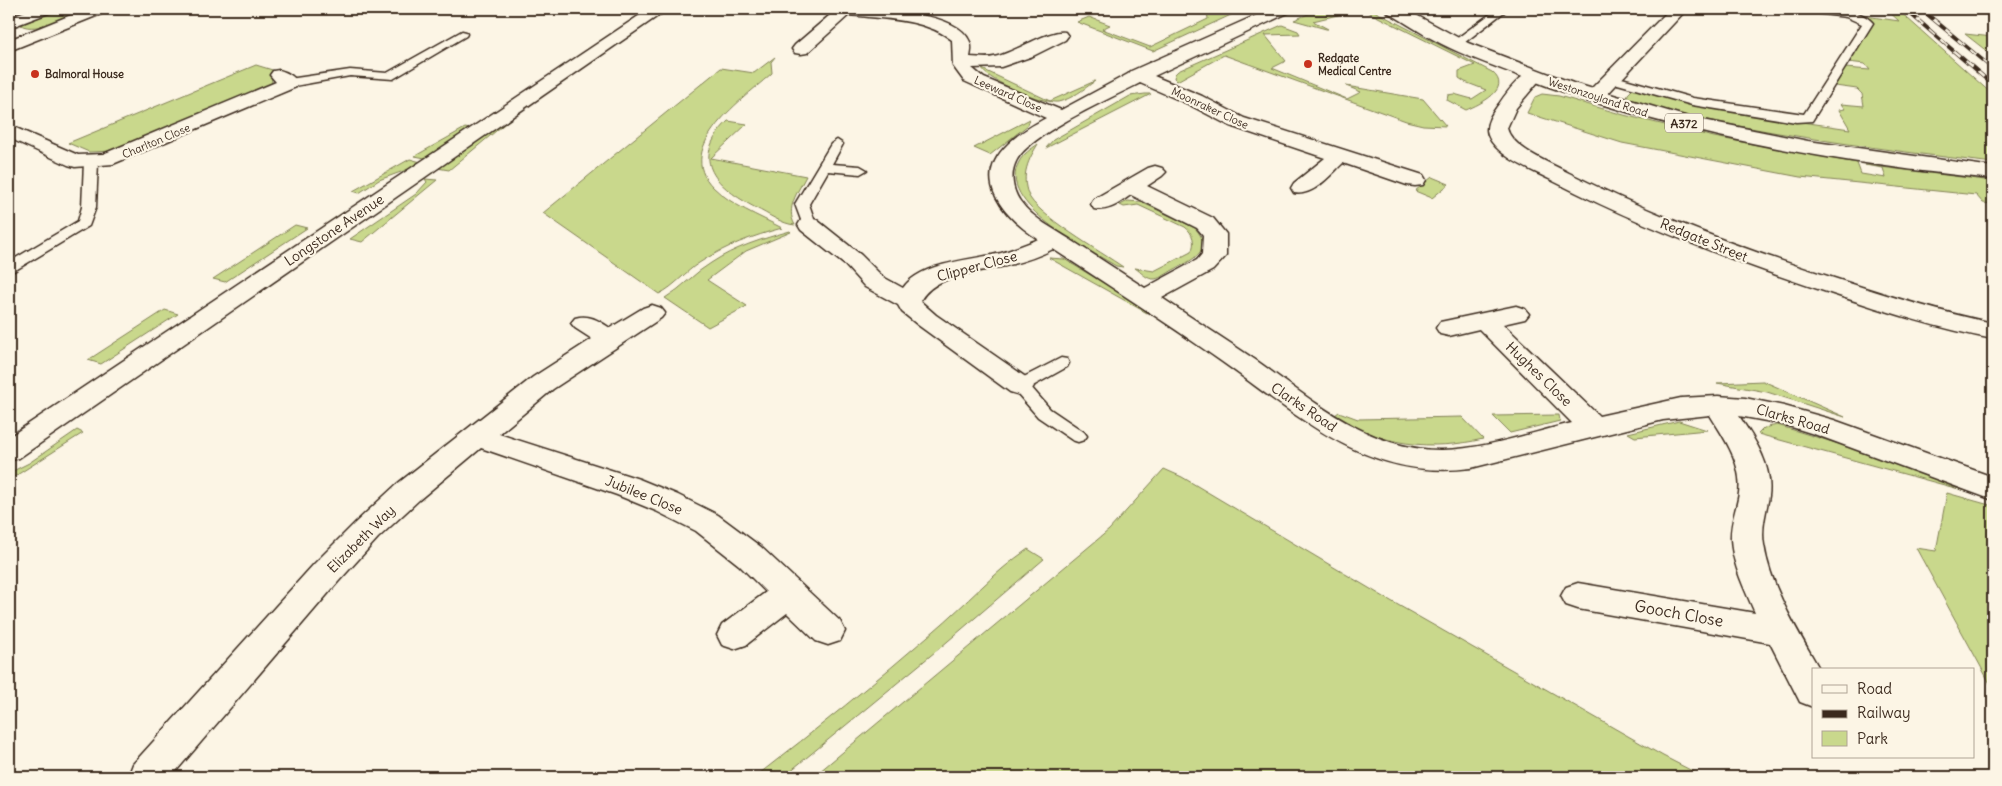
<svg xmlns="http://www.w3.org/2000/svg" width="2002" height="786" viewBox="0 0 2002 786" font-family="Delius,sans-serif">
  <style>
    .green { fill: #c9d88c; stroke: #828155 }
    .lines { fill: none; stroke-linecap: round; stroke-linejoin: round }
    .service-casing { stroke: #3b2a1e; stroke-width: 3 }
    .minor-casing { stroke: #3b2a1e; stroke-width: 3 }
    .primary-casing { stroke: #3b2a1e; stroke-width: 3 }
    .service { fill: #fcf5e5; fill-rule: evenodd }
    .minor { fill: #fcf5e5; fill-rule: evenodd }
    .primary { fill: #fcf5e5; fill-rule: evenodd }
    .rail-casing { stroke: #3b2a1e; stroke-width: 4 }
    .rail { stroke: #fcf5e5; stroke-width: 2.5; stroke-dasharray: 8; stroke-linecap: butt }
    .poi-dot { fill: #c8321e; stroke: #fcf5e5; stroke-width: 2 }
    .labels { text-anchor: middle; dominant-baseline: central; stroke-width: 4.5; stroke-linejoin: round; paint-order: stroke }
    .far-poi-label { font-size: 11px; font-weight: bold; fill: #3b2a1e; stroke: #fcf5e5; text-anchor: start }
    .far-street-label { font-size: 11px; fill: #3b2a1e; stroke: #fcf5e5 }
    .shield { fill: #fcf5e5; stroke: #75675a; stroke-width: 1 }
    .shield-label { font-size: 12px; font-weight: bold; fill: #3b2a1e }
    .street-label { font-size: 14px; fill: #3b2a1e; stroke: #fcf5e5 }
    .near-street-label { font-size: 16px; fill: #3b2a1e; stroke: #fcf5e5 }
  </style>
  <rect width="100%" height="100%" fill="#fcf5e5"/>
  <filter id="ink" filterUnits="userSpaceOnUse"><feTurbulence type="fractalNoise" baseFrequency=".02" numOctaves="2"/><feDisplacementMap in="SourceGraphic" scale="10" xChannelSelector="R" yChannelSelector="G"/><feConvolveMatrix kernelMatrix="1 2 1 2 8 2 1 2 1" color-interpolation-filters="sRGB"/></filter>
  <g filter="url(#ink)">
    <!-- green -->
    <g class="green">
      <path d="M58,9H86C70,15 36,34 21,25Z"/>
      <path d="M1211,9H1226L1232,11L1233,14L1153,51L1077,22L1089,17L1110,25L1102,29L1150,47L1208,19L1207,11Z"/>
      <path d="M1320,9H1370L1492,72C1513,89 1480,104 1466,110L1447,100L1448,95L1454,94L1472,99L1486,90L1465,82L1459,78V71L1475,65L1362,9L1313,21L1328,29H1326L1294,20Z"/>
      <path d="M1886,9H1897L1993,95V163C1896,151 1800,139 1704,119C1687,116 1640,107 1627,99L1628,94L1633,89L1795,121L1850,129L1839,110L1845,109L1841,104L1864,106L1862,94L1857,89L1835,86L1845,68L1870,70L1865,64L1848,62L1855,54L1854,52L1873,24L1866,17L1859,15L1899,21Z"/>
      <path d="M1282,25L1298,31L1300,34L1265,35L1286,61L1272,68L1347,99L1361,92L1346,86L1423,99L1446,126L1423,125L1406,121L1224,55L1177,81L1174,78L1175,74L1178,71Z"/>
      <path d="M1965,34L1993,37V56Z"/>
      <path d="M775,57L771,62L772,73C745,98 672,147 713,187C731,205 759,216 782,228C753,236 725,246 699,263C685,272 675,286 659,294L543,213L721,68L754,73Z"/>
      <path d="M256,65L279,72L271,75L272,82L269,86L114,151L89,152L68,143Z"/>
      <path d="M982,69L1050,101L1095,81C1084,89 1072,99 1058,102C1044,104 988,81 982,69Z"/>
      <path d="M1145,94H1151L1046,148L1053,140L1130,96Z"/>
      <path d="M1542,94L1559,96L1624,115L1714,137L1857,163L1861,174L1886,178L1883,168L1865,165L1993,181V204L1983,203L1976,195L1800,177L1622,143L1527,113L1535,97Z"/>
      <path d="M514,116L449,170L437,168Z"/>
      <path d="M1030,119L1028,125L990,155L974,148Z"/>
      <path d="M728,121L747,124L711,158L806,176C798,192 785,208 795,225C782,224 768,214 756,208C717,187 688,161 728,121Z"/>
      <path d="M465,128L470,129L425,158L415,156Z"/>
      <path d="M1038,144C1028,160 1021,175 1028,194C1035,214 1103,253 1123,267L1116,266C1088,249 995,204 1019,162C1023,154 1031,149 1038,144Z"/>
      <path d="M410,159L421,162L409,169L379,180L359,193L353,191Z"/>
      <path d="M1432,177L1449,184L1432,198L1415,191Z"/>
      <path d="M425,179L437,180L362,242L350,239L416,194L427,182Z"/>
      <path d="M1128,201L1141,202L1195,228C1216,251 1190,261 1173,270C1168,273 1161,278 1155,279C1147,280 1141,272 1135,268L1154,271L1191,252C1196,243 1193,233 1185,227L1138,205L1124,207L1120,205Z"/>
      <path d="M295,225L307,228L225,282L213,279Z"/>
      <path d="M790,231L791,232L746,251L707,280L747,306L708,327L665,298C682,288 694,273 711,263C735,247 762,239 790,231Z"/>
      <path d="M1049,258L1064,259L1150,311L1147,313Z"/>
      <path d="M165,310L178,314L101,364L88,360Z"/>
      <path d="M1763,381L1845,417L1767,392L1717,383Z"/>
      <path d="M1339,412L1358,419L1462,417L1483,439C1433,451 1378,446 1335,415Z"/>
      <path d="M1559,415L1560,421L1510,433L1493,416Z"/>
      <path d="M1679,421L1707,430L1635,437L1628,433Z"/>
      <path d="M1777,425L1862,451L1977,494L1758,434L1764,428Z"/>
      <path d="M77,430L83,433L9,480V473L29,463Z"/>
      <path d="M1164,469L1182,477L1384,597L1663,756L1704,777H813L1109,530Z"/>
      <path d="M1947,493L1993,506V689L1916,548L1936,551Z"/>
      <path d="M1028,549L1044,559L941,647L783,777H755C816,730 876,681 934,631C966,604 993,573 1028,549Z"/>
    </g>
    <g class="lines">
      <defs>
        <g id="service">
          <path d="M1497,9H1508L1460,46H1452L1450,44L1452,42Z"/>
          <path d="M1802,9C1823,8 1858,6 1873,23L1812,121L1796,122L1692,105L1607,81L1605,79L1611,75L1693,98L1804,114L1862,24L1846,17L1807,12Z"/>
          <path d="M462,31L466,32L467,34L466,36L393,79L350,76L289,87L283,83L289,79L350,70L387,73Z"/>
          <path d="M837,140L843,144L832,164L860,166L867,170L860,174L828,171L809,204L816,225L814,228H804L795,204L831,144Z"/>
          <path d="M91,158L98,162L96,207L89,226L14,271L9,272V262L78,221L82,207L84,162Z"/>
          <path d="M1061,358L1067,359L1069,363L1067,367L1031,387L1050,409L1084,432L1087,436L1084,440L1078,442L1072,440L1038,417L1011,386L1014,382Z"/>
        </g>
        <g id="minor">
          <path d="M31,9H53L51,12L9,28V17Z"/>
          <path d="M86,9H108L106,12L9,51V40Z"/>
          <path d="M649,9H668L19,458L9,461V437Z"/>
          <path d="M837,9C867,9 958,9 970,42C972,46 971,52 970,57C978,57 987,59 994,57C1014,53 1050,29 1065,32L1068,36L1065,40L1033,56L1001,67L972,68L984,78L1061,110L1128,74L1131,71L1270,9H1292L1290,12L1154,76L1202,96L1244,118L1423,175L1426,180L1423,185L1415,186L1407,185L1343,163C1330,175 1313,197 1294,193L1291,188L1294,183L1325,158L1230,126L1188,104L1140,83C1109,99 1040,130 1020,155C1009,169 1011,188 1020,201C1033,219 1054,229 1071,240C1096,256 1120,272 1145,288L1197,260L1202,254L1203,235L1197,228L1131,195C1119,203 1109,212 1094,209L1091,204L1094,199L1148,168L1155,166L1162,168L1166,172L1162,176L1147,186L1213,218L1226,234V256L1213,270L1162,298C1193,319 1226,340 1257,361C1312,400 1370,451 1442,450C1486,449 1530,433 1572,423L1479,329L1449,336L1440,334L1436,328L1440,322L1516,306L1525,309L1529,314L1525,319L1503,324L1599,416L1681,398L1718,396L1745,398L1784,406L1834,420L1993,477V500L1814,434L1782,424L1739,416C1755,440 1773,466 1769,496C1766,513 1761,528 1764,545C1771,589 1798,631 1820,670H1813V707L1800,702L1770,643L1578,609L1566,605L1561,596L1566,587L1578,583L1755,613C1745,590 1732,564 1731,539C1730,523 1737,508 1739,493C1743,464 1724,438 1710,415L1663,420L1471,468C1366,482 1297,414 1218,359C1164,321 1108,285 1053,249C1038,257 1022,262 1005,266C977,273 936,273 920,301L936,315L1030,380L1034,386L1030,392L1020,395L1010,392L918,325L902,312L898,305L865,287L845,265L801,230L798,225L801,220L809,218L817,220L861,255L883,277L903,288C921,262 972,260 1001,253C1012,250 1023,245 1034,241L1038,239C1004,217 970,180 1008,144C1019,133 1033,125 1046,118L964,81L953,66L952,40C924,18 883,19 849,15L807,53L801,54L795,53L792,49L795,45Z"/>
          <path d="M1670,9H1687L1601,101L1594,103L1587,101L1585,97L1587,93Z"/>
          <path d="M279,70C287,72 294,76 298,83L296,87L113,164L75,167L68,165L9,138V125L78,155L103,154L276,82L270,75L273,71Z"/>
          <path d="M1534,71L1540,72L1543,76L1516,108L1507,128C1511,148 1552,164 1569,173C1655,216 1745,250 1837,279C1888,296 1940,312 1993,323V339C1940,329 1888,312 1836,295C1740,264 1645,228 1555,182C1536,172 1496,157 1488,135C1484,124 1493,112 1499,104C1507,92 1520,74 1534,71Z"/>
          <path d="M652,305L661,308L665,313L661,318L553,389L499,434L639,479L678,495L718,515L761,547L840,621L845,631L840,641L828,645L816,641L787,613L746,645L734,649L722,645L717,635L722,625L766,592L739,565L696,531L656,511L617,495L481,448L419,500L378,538L338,582L171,777H128L133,764L314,564L356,522L397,484L533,377L592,339L575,328L571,323L575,318C589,314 598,320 610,328L643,308Z"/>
        </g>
        <path id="primary" d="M1385,9H1405L1468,43L1573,83L1688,117L1808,141L1993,167V179C1833,163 1671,134 1520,76C1497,67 1473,59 1450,48C1428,38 1408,24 1387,12Z"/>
      </defs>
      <!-- service casing -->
      <use href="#service" class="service-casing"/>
      <!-- minor casing -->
      <use href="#minor" class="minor-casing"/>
      <!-- primary casing -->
      <use href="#primary" class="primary-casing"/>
      <!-- service -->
      <use href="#service" class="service"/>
      <!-- minor -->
      <use href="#minor" class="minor"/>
      <!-- primary -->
      <use href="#primary" class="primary"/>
      <defs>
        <g id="rail">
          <path d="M1905,9L1993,85"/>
          <path d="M1921,9L1993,69"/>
        </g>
      </defs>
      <!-- rail casing -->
      <use href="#rail" class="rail-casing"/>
      <!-- rail -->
      <use href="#rail" class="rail"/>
    </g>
  </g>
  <!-- markers -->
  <g class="poi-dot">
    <circle cx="1308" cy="64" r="5"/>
    <circle cx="35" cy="74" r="5"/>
  </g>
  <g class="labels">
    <!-- far-poi labels -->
    <g class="far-poi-label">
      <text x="1318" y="58">Redgate<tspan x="1318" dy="13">Medical Centre</tspan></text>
      <text x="45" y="74">Balmoral House</text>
    </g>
    <!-- far-street labels -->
    <g class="far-street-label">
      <text transform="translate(1008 94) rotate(24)">Leeward Close</text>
      <text transform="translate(1598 97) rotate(18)">Westonzoyland Road</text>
      <text transform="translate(1210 108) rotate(25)">Moonraker Close</text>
      <text transform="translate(156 141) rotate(-23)">Charlton Close</text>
    </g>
    <!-- shield labels -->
    <rect class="shield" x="1665" y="113.5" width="38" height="19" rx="4"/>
    <g class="shield-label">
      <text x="1684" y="123">A372</text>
    </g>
    <!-- street labels -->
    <g class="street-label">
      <text transform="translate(334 230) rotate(-34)">Longstone Avenue</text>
      <text transform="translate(1704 240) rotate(22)">Redgate Street</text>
      <text transform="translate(977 266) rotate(-15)">Clipper Close</text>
      <text transform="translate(1539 374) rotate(44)">Hughes Close</text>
      <text transform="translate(1304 407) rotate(34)">Clarks Road</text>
      <text transform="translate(1793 419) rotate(16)">Clarks Road</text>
      <text transform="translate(644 495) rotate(22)">Jubilee Close</text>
      <text transform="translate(361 539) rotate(-45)">Elizabeth Way</text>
    </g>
    <!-- near-street labels -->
    <g class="near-street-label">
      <text transform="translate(1679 613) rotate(10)">Gooch Close</text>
    </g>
  </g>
  <!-- margin -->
  <rect width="2002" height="786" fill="none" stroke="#fcf5e5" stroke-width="30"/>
  <rect x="15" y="15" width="1972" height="756" fill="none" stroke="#3b2a1e" stroke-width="2" filter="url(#ink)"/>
  <!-- legend -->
  <rect x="1812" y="668" width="162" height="90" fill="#fcf5e5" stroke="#afa495"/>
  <rect x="1822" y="685" width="25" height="8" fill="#fcf5e5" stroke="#afa495"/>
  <text x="1857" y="694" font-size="15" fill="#3b2a1e">Road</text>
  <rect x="1822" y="710" width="25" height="8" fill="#3b2a1e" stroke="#afa495"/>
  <text x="1857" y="718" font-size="15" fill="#3b2a1e">Railway</text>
  <rect x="1822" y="731" width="25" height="15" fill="#c9d88c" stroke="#afa495"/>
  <text x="1857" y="744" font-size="15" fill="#3b2a1e">Park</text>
</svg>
